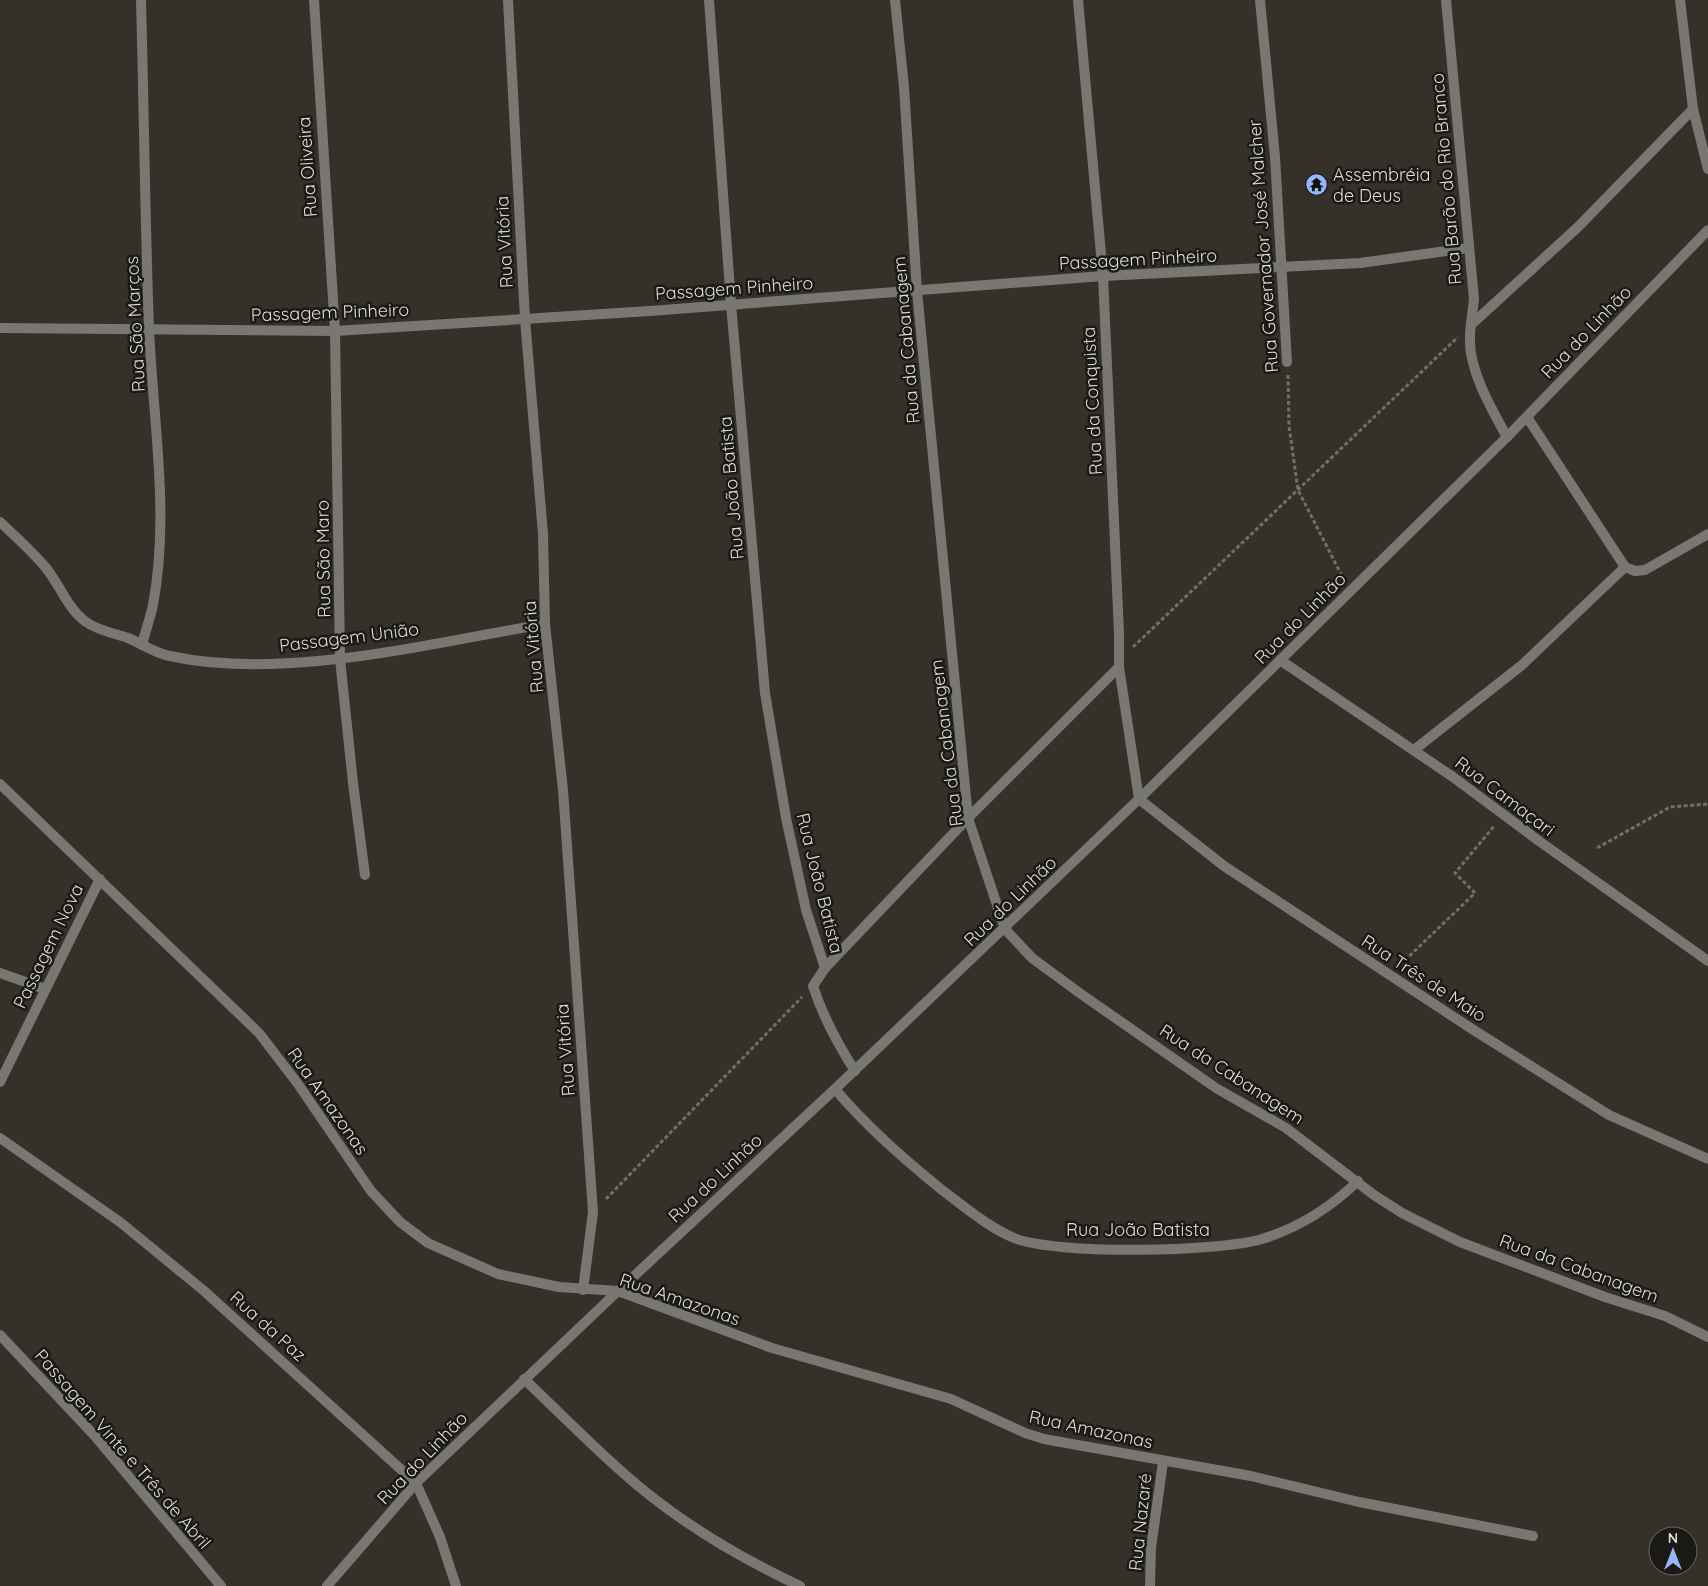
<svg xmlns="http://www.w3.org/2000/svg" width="1708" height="1586" viewBox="0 0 1708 1586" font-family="Quicksand,sans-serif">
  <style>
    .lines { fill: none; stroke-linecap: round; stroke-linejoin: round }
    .path { stroke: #726e68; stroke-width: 3; stroke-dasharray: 4 2.5; stroke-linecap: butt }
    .street { stroke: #797773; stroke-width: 10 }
    .labels { text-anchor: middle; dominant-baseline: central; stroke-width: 5; stroke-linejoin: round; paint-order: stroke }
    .street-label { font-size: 18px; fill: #dfddd8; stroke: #1b1915 }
    .poi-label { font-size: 18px; fill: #dfddd8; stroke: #1b1915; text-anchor: start }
  </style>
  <rect width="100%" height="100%" fill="#353129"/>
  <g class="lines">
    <!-- path -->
    <g class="path">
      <path d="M1288,375L1289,426L1298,490L1344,580"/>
      <path d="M1133,647L1458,337"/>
      <path d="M1597,848L1670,807L1708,804"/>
      <path d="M1400,965L1475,893L1455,873L1495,825"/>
      <path d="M606,1199L802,997"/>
    </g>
    <!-- street -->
    <g class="street">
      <path d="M141,0C144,110 145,220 149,329C153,421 170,514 153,605C150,619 145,632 142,645"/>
      <path d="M314,0L335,331L340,659L353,783L365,875"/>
      <path d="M508,0L525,319L543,534L545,624L563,790L593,1212L583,1290"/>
      <path d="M709,0L731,304L765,693L786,818L806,910L825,968"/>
      <path d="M895,0L904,87L917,291L968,818L1005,929L1032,958L1081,994L1216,1088L1286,1128L1374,1195L1402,1213L1460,1242L1605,1297L1665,1316L1708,1337"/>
      <path d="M1078,0L1103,276L1119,633V667L1139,799L1224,866L1472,1029L1609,1115L1708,1159"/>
      <path d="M1260,0L1275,157L1287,362"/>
      <path d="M1446,0L1474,299C1473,311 1470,324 1470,337C1468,369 1492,410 1507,437"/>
      <path d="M1680,0L1693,109L1708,169"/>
      <path d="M1473,323L1578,227L1693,109"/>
      <path d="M0,328L335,331L650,311L1103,276L1360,263L1468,248"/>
      <path d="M1527,417L1625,567L1635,571L1645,570L1708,534"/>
      <path d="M0,522C16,537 32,551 46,568C60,585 67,608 86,622C99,631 114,633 128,638C143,644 154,653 170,656C284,681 430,643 545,624"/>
      <path d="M1280,660L1453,777L1539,841L1708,961"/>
      <path d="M1414,750L1522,665L1625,567"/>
      <path d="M0,784L259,1033L298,1084L371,1191L400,1222L428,1243L498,1274L559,1287L618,1291L772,1348L951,1399L1025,1433L1044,1439L1251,1476L1359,1502L1533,1536"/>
      <path d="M0,973L45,989"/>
      <path d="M855,1071C837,1043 823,1017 813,986L825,968L968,818L1119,667"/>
      <path d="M0,1082L100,879"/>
      <path d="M835,1089C867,1127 904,1159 942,1190C965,1207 988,1227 1014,1238C1056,1255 1218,1252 1262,1239C1298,1228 1331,1207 1358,1181"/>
      <path d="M0,1138L120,1222L203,1290L416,1483L440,1537L456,1586"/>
      <path d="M0,1335L94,1435L221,1586"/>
      <path d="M524,1379C557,1410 588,1442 621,1471C674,1519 736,1556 800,1586"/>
      <path d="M327,1586L416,1483L618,1291L835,1089L1139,799L1507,437L1708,230"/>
      <path d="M1150,1586L1151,1548L1163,1462"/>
    </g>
  </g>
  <!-- icons -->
  <defs>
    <symbol id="temple-disc" viewBox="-11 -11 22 22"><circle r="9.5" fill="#95b6fd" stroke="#1b1915"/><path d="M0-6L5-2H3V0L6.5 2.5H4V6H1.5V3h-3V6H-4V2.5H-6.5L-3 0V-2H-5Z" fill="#111"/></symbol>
  </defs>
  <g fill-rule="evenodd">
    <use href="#temple-disc" x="1304" y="172" width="25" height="25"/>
  </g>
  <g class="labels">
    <!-- street labels -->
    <g class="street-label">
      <text transform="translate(307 167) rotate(-94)">Rua Oliveira</text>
      <text transform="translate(1446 179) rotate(-95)">Rua Barão do Rio Branco</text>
      <text transform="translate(504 242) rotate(-93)">Rua Vitória</text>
      <text transform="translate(1263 246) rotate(-94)">Rua Governador José Malcher</text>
      <text transform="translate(1138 259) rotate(-3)">Passagem Pinheiro</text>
      <text transform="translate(734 288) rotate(-4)">Passagem Pinheiro</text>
      <text transform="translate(330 312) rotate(-2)">Passagem Pinheiro</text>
      <text transform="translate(135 324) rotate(-93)">Rua São Marços</text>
      <text transform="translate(1586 332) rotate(-46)">Rua do Linhão</text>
      <text transform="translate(906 340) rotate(-95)">Rua da Cabanagem</text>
      <text transform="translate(1092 401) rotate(-93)">Rua da Conquista</text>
      <text transform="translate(731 488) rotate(-95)">Rua João Batista</text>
      <text transform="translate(323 559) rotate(-91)">Rua São Maro</text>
      <text transform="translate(1300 618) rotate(-45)">Rua do Linhão</text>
      <text transform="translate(349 637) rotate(-7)">Passagem União</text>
      <text transform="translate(533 647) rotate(-95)">Rua Vitória</text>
      <text transform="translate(946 743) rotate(-97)">Rua da Cabanagem</text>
      <text transform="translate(1505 796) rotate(37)">Rua Camaçari</text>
      <text transform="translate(820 883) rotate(76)">Rua João Batista</text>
      <text transform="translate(1010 901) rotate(-44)">Rua do Linhão</text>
      <text transform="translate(48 946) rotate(-64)">Passagem Nova</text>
      <text transform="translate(1424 978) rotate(33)">Rua Três de Maio</text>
      <text transform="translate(565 1050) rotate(-94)">Rua Vitória</text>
      <text transform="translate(1232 1074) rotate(33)">Rua da Cabanagem</text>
      <text transform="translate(328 1101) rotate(55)">Rua Amazonas</text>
      <text transform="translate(715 1178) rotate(-43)">Rua do Linhão</text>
      <text x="1138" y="1229">Rua João Batista</text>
      <text transform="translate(1579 1268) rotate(20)">Rua da Cabanagem</text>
      <text transform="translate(680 1299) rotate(19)">Rua Amazonas</text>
      <text transform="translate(268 1326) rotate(42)">Rua da Paz</text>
      <text transform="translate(1091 1429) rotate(12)">Rua Amazonas</text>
      <text transform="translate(123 1449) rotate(49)">Passagem Vinte e Três de Abril</text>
      <text transform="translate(422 1458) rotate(-46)">Rua do Linhão</text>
      <text transform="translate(1140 1522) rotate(-84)">Rua Nazaré</text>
    </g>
    <!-- poi labels -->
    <g class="poi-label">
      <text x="1333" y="174">Assembréia<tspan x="1333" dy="21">de Deus</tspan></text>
    </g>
  </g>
  <!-- north arrow -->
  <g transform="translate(1673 1551)"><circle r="24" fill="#1b1915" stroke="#696763"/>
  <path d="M0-4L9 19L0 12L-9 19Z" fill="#95b6fd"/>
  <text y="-8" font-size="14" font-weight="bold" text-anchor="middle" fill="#dfddd8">N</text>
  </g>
</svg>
